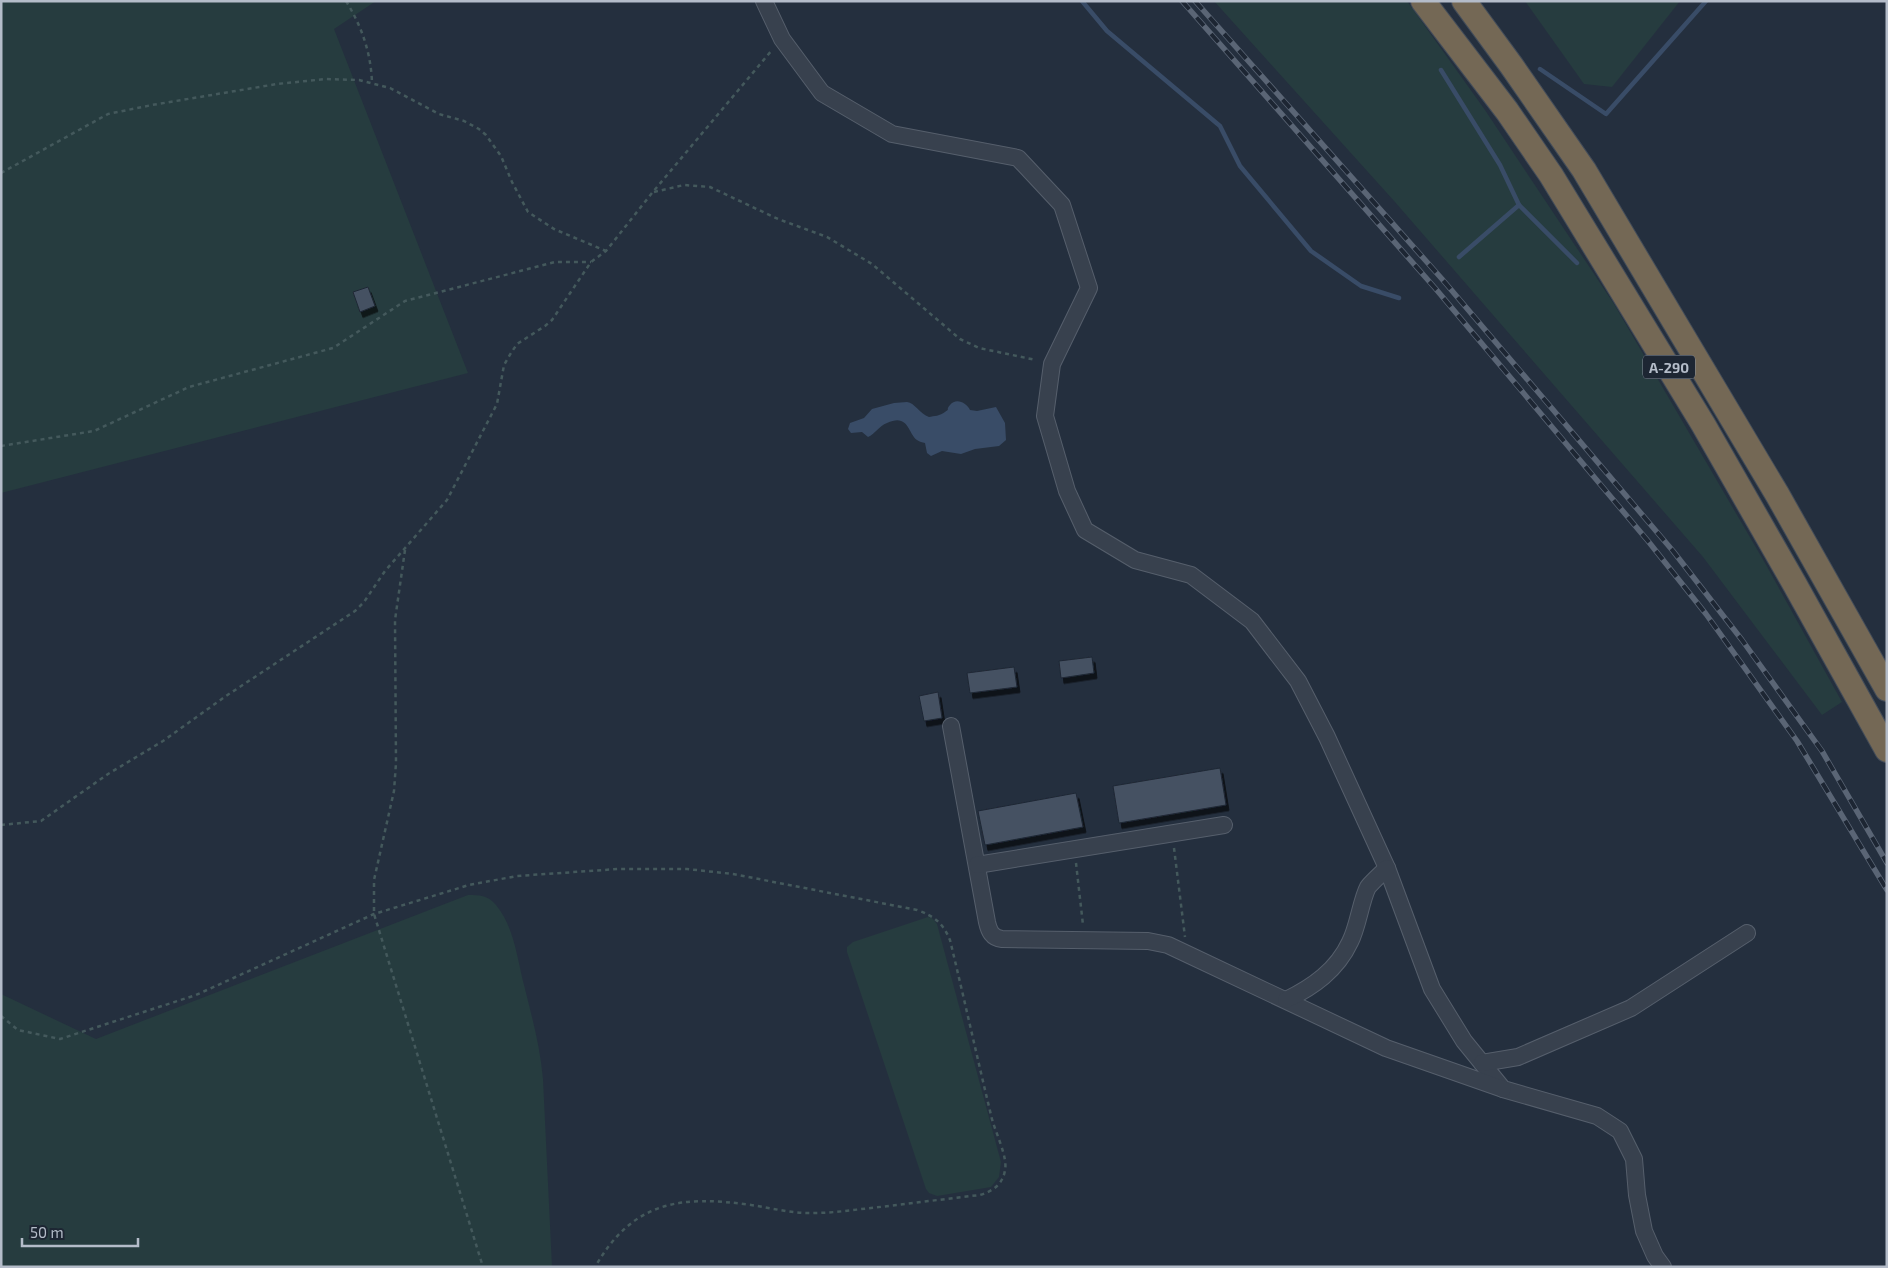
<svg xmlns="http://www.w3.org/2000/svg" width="1888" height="1268" viewBox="0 0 1888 1268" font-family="'Exo 2',sans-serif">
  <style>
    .green { fill: #263c3f }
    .water { fill: #394c67 }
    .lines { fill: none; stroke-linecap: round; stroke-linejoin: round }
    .stream { stroke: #394c67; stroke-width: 4.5 }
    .building { fill: #455162; stroke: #1f2835; filter: url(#shadow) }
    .minor-casing { stroke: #565f6c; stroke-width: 18 }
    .highway-casing { stroke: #434c59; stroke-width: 26 }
    .path { stroke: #44595c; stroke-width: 2.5; stroke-dasharray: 4 4; stroke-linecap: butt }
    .minor { stroke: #38414e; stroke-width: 16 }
    .highway { stroke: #746855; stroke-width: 24 }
    .rail-casing { stroke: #5a6575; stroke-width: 5.5 }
    .rail { stroke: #1d2633; stroke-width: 4; stroke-dasharray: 11; stroke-linecap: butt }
    .labels { text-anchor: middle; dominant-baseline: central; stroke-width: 4; stroke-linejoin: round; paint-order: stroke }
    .shield { fill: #1d2633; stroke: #878f9c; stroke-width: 1 }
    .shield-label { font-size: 14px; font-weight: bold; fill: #b4bcc9 }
  </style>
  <defs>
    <filter id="shadow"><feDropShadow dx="3" dy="5.5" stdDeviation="0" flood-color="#0009"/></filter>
  </defs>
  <rect width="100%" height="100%" fill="#242f3e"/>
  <!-- green -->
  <g class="green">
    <path d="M1,1H376L334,29L468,373L1,493Z"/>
    <path d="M1214,1H1407L1485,110L1614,304L1765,563L1842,702L1822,715L1703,557L1395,202Z"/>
    <path d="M1525,1H1680L1612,87L1584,84Z"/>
    <path d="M468,895C479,895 488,895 496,905C513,925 517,956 523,981C531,1013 540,1045 543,1079L552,1267H1V994L96,1039Z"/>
    <path d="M928,917L932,918L937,924L1001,1162L999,1177L991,1187L937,1196L929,1193L926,1189L847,952V947L853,942Z"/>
  </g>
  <!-- water -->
  <path class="water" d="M907,402C915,403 920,414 929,417C934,416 940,416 945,412C951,408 945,411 950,405C956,397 967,403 970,410L977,411L996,407L1005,423L1006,440L999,446L975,449L961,454L942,451L931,456L927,453L925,443C922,442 920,442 917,440C908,434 909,413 887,423C879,426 875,434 868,437L862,432L851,433L848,429L850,423L864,418L872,409L894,403Z"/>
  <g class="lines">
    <!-- stream -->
    <g class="stream">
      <path d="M1082,1L1107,31L1220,126L1240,166L1311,251L1361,286L1399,298"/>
      <path d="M1540,69L1606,114L1706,1"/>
      <path d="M1441,70L1500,165L1519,205L1577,263"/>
      <path d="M1459,257L1519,205"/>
    </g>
  </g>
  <!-- building -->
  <g class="building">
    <path d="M368,287L375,306L360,312L353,292Z"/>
    <path d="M1092,657L1094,673L1061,678L1059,661Z"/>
    <path d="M1014,667L1017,687L970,693L967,673Z"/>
    <path d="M938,692L942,718L924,721L919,696Z"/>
    <path d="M1220,768L1226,805L1119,823L1113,786Z"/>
    <path d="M1076,793L1083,827L985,845L978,811Z"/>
  </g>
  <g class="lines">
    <defs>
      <g id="minor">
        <path d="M764,1L782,39L822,93L892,134L1018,158L1062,205L1089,288L1052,364L1045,416L1067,491L1085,530L1135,560L1191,575L1252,621L1298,681L1327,737L1387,868L1432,989L1464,1041L1503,1089L1597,1116L1620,1131L1634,1159L1637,1195L1644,1231L1655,1256L1663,1267"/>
        <path d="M951,726L987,922C989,931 992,938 1002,939L1148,941L1168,945L1386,1048L1503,1089"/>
        <path d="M977,865L1224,825"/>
        <path d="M1286,1000C1313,987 1337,970 1350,942C1358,927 1361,900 1368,887C1373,881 1381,874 1387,868"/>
        <path d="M1482,1063L1518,1057L1631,1008L1747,933"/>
      </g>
      <g id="highway">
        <path d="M1423,1L1507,111L1551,175L1703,424L1794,583L1887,750"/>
        <path d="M1464,1L1511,65L1584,170L1777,494L1887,689"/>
      </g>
    </defs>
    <!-- minor casing -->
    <use href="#minor" class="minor-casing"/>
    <!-- highway casing -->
    <use href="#highway" class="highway-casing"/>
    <!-- path -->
    <g class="path">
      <path d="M346,1C362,27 371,53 372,83"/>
      <path d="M1,173L108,114L152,105L277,84L326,79L359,80L390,88L439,114L464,121L479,129L486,135L501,156L512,182L528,212L554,229L606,251"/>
      <path d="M654,192L684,185L710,187L778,219L827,237L872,264L960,339L979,348L1036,360"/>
      <path d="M1,446L94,431L189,387L333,348L405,301L555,262H591"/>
      <path d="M405,550L395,620L396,763L394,791L374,880V914L483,1267"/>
      <path d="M1,825L41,821L108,774L163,741L226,696L355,611L364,602L385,571L447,500L497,404L504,365L511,353L517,344L545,326L552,320L591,262L606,251L652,193L772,50"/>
      <path d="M1174,848L1185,937"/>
      <path d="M1076,863L1083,925"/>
      <path d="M1,1016L18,1030L60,1039L196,995L374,914L469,885L517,876L618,869H687L733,874L917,910C934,916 943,923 950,940C964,998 977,1057 991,1115C994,1130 1008,1156 1005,1170C1003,1184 993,1191 980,1195C944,1199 907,1204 871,1208C852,1210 833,1213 814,1213C793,1214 772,1208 751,1205C680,1195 633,1201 595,1267"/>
    </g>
    <!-- minor -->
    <use href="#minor" class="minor"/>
    <!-- highway -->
    <use href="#highway" class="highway"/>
    <defs>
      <g id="rail">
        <path d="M1182,1L1435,288L1648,541L1706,614L1797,741L1887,890"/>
        <path d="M1195,1L1442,279L1673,551L1742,640L1822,751L1887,863"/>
      </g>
    </defs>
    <!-- rail casing -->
    <use href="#rail" class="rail-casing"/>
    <!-- rail -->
    <use href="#rail" class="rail"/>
  </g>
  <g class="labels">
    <!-- shield labels -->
    <rect class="shield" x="1643" y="355.5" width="52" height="23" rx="4"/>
    <g class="shield-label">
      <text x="1669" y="367">А-290</text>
    </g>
  </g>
  <!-- border -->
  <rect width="1888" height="1268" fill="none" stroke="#b4bcc9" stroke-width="5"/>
  <!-- scale -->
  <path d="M22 1238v8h116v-8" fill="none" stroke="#b4bcc9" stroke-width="2.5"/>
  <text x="30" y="1238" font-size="15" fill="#b4bcc9" stroke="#1d2633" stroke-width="4" paint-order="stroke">50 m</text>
</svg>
